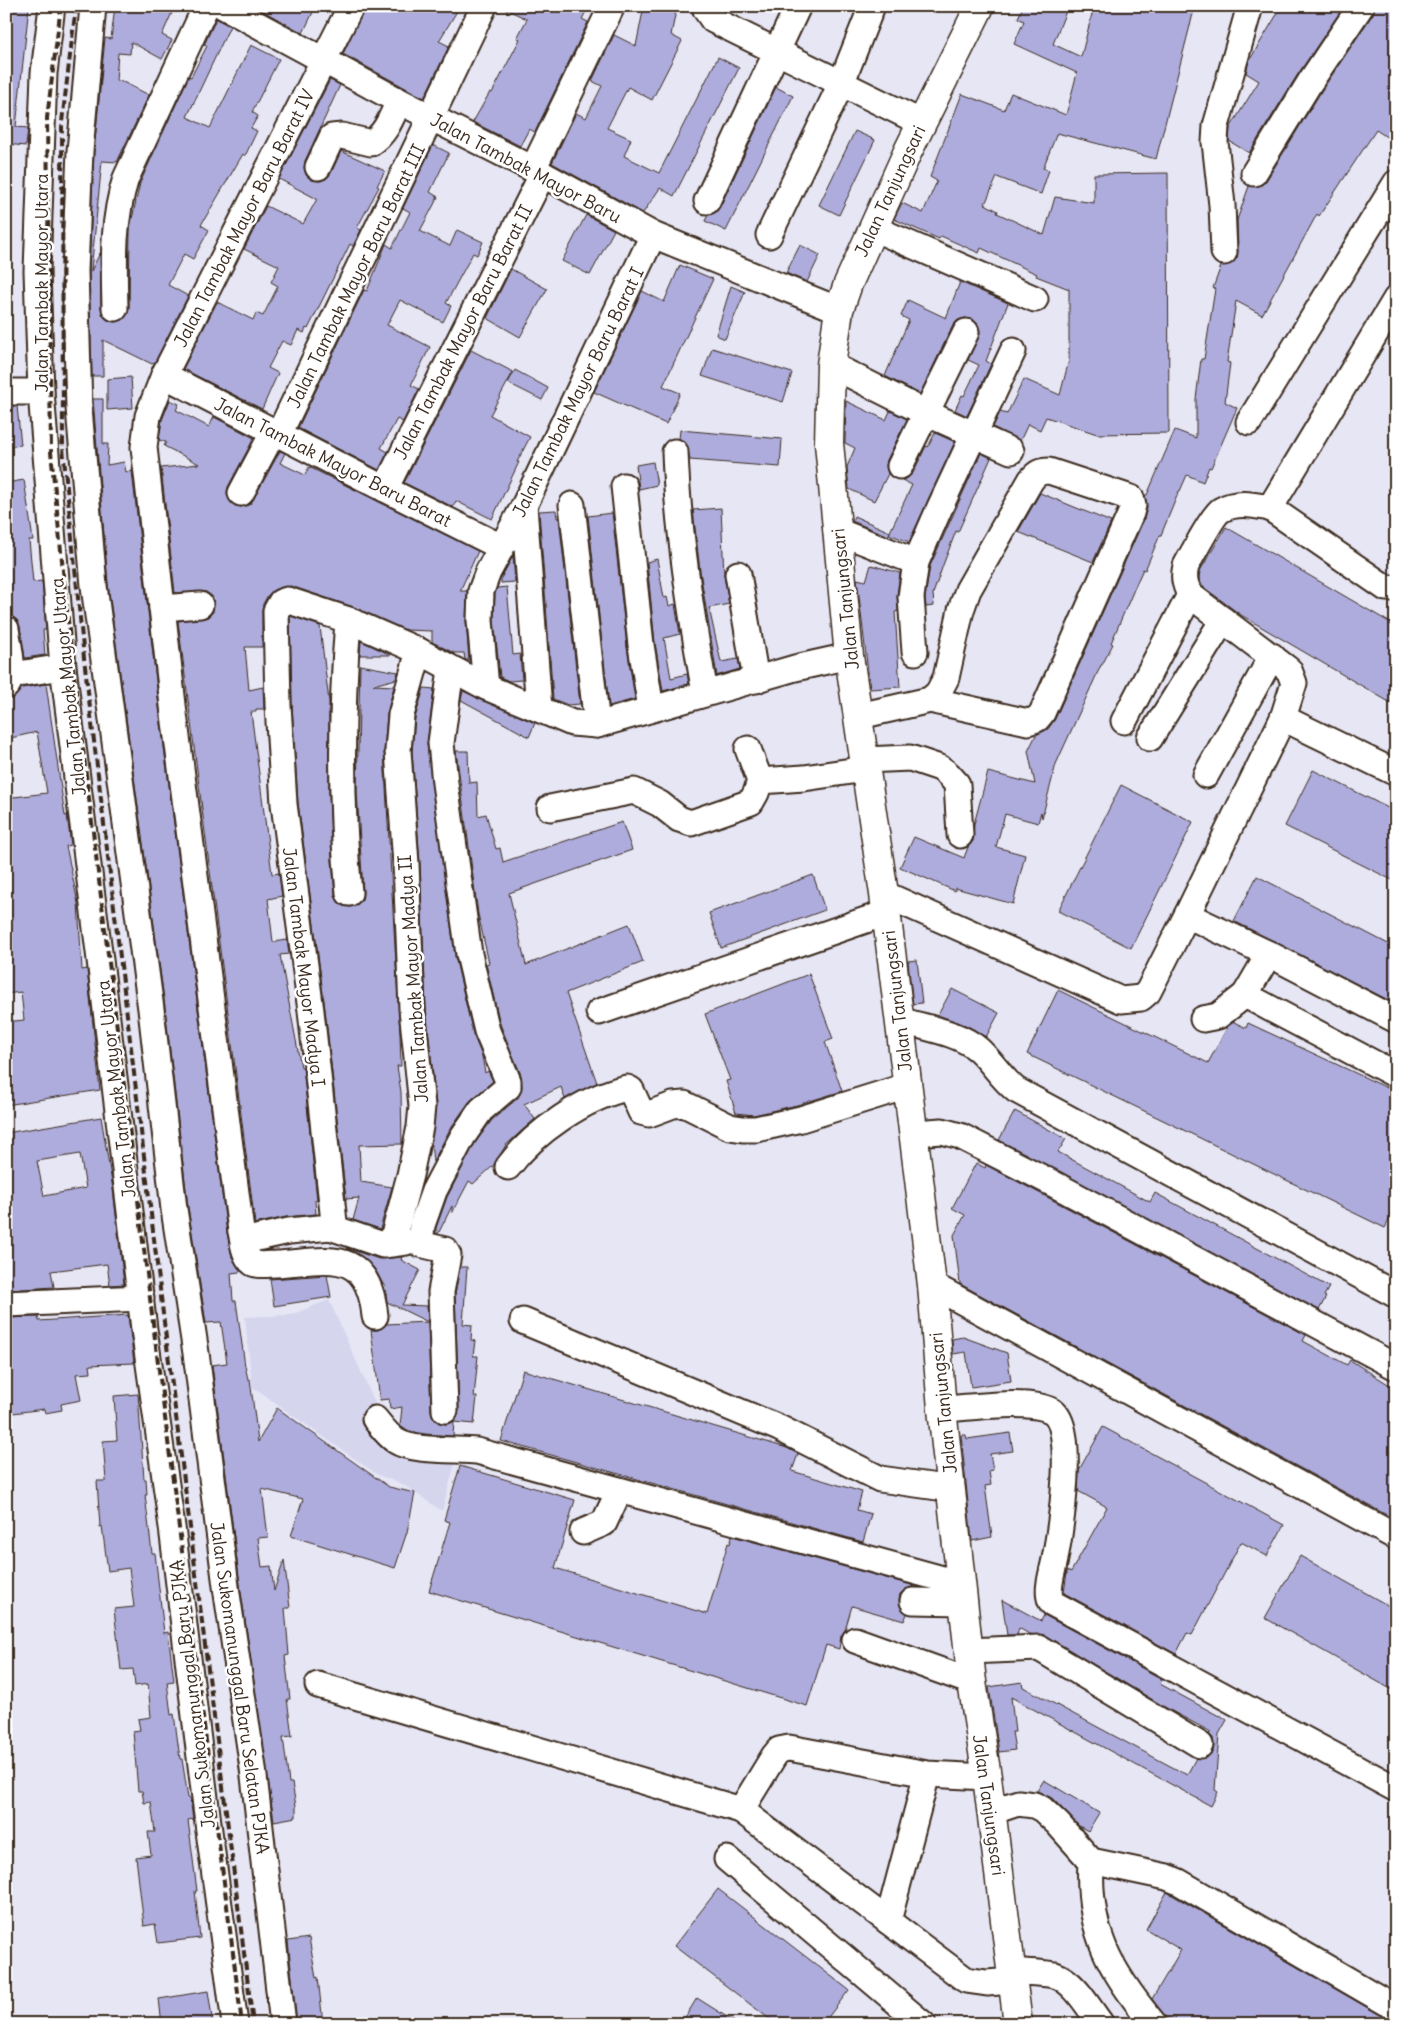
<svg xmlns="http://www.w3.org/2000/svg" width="1402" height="2030" viewBox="0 0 1402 2030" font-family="Delius,sans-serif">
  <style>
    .built { fill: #d5d5ee }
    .building { fill: #adacdd; stroke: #3b2a1e; fill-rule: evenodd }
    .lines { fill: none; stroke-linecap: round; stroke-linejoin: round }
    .minor-casing { stroke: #3b2a1e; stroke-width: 29 }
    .major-casing { stroke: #3b2a1e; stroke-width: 31 }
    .minor { stroke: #fff; stroke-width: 25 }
    .major { stroke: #fff; stroke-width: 28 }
    .rail { stroke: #3b2a1e; stroke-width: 4; stroke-dasharray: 8 4; stroke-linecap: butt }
    .labels { text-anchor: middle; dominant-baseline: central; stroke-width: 5; stroke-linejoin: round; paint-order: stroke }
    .street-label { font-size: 18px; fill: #3b2a1e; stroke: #fff }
  </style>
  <rect width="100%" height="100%" fill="#e6e6f5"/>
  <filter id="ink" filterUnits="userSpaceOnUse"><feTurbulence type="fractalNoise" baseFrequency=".02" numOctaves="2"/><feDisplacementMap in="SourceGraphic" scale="10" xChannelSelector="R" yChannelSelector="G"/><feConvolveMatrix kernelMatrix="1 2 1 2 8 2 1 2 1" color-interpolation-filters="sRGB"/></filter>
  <g filter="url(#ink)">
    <!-- built -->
    <path class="built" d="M329,1300L395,1448L458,1452L442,1511L404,1485L378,1475L252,1387L245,1317L290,1315Z"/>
    <!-- building -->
    <g class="building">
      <path d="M6,6H29L16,127L28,128L26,146L6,144Z"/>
      <path d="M115,6H175L162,35L172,40L162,59L131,42L130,54L118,53L116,81L123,82L149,95L117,162L102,161L91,271L100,253L101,308L103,316L109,321L116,322L123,320L127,315L129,308L130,228L140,183L189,76L191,77L207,46L204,45L216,19L230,26L187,117L210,128L251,45L279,59L252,112L258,116L251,128L257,131L245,156L243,154L201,225L209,230L193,259L184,254L168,285L188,296L155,362L152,364L103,340V376H92L89,271L94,152L105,38L111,39Z"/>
      <path d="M254,6H316L303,33Z"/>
      <path d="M365,6H460L439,41L449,46L424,98L343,54Z"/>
      <path d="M499,6H589L582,19L588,22L535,132L529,129L520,146L473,122L490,92L492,93L520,39L517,38L527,19Z"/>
      <path d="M644,6H677L671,35L682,41L652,100L628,87L607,128L631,139L624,156L659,173L718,57L739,68L674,196L660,188L643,213L552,163L576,113L586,118L602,86L592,81L614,35L636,46Z"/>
      <path d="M1023,6H1068L1053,44L1081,57L1094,6H1195L1156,159L1057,133L1043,168L1049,170L1041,194L997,177L985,204L998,211L997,213L1044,235L1055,197L1094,203V174L1168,173L1169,433L1097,434L1046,417L1040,430L1028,424L1020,441L993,427L1000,412L1007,414L1024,379L1060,395L1069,360V289L1036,276L1037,274L981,248L979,253L941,236L939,239L894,219L902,203L923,213L937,181L930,177L962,94L1004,110L1011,93L1066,115L1077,73L1014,44L1024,21L1018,18Z"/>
      <path d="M1282,6H1344L1298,74L1249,153L1229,141L1230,128L1259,81L1246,73L1249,61Z"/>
      <path d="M1375,6H1396V143L1376,130L1319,216L1317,214L1262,315L1236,301L1227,362L1230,363L1225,402L1237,408L1211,468L1209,467L1203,482L1187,475L1180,491H1179L1161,535H1160L1145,570L1143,569L1138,580L1111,643L1113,644L1102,665H1101L1056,764L1042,818L1041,812L1038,823L1005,814L996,847L1025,855L1013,904L955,888V891L900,867L914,837L964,858L968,847L973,841L974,824L988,772L1035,784L1028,751L1036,735L1048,729L1055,719L1144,519L1147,508L1145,495H1147L1175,430L1196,438V399L1201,359H1204L1215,289L1213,288L1221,266L1231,264L1237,258L1238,251L1237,220L1249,186H1260L1266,181L1322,90L1373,14Z"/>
      <path d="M330,80L340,85L305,161L304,168L306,175L312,180L319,181L326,179L331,173L341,151L385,171L377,186L379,187L357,228L361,230L353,246L350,244L308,329L306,328L304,333L298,330L291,345L282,341L268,368L278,373L262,409L183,369L217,302L253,320L256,313L263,316L278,286L271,282L279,266L244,249L266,206L303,224L317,199L279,179Z"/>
      <path d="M776,87L793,96L726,231L705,221L708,215L715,213L720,207Z"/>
      <path d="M855,131L875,140L839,215L819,205Z"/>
      <path d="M433,145L449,153L430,192L438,197L420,231L450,246L457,230L483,242L477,255L473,253L446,303L451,306L443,322L400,300L387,325L430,347L411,385L419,389L403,422L397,419L381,448L388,452L379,470L298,428L364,290L367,291L386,244L392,248L410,212L403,208Z"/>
      <path d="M586,215L614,230L590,275L562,261Z"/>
      <path d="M800,245L820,255L807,282L786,273Z"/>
      <path d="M680,265L713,279L663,386L680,393L666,424L594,392L642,291L664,302Z"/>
      <path d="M511,269L547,289L520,337L487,318Z"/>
      <path d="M960,282L1008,303L986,361L991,364L967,416L955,410L962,395L964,396L979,365L968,360L980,332L978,324L972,319L965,318L958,320L953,325L920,394L885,376L909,320L901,316L908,300L946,318Z"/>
      <path d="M731,286L745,292L725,339L716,335Z"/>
      <path d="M712,348L792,373L783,402L702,376Z"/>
      <path d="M471,350L513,372L490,415L530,437L517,462H519L492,519L456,501L453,507L404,483Z"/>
      <path d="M515,370L548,388L542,400L508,383Z"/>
      <path d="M131,377L133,408L107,410V379Z"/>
      <path d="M93,399H103V444H108L107,465L124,462L126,472L132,471L160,716L227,1233L232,1257L240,1270V1272L231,1273L233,1301H236L245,1366L248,1379H250L258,1442L277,1408L389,1487L415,1493L407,1532L395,1568L291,1536L303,1499L262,1489L268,1537L258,1538L262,1567L271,1566L274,1591L284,1560L290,1608H285L289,1655L285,1656L290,1699H287L292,1736L283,1737L289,1783H292L296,1806V1817L274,1821L241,1592L212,1365L227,1363L221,1322L206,1323L188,1207L165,1007L108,584Z"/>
      <path d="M170,400L179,404L176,410L209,427L214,417L254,438L228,487L227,493L229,500L235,506L241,507L248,505L253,500L280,451L285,453L280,463L305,475L309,467L478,551L460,591H467L466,621L469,660H465L464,653H454L432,642V631L406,630L354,607L291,586L276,589L268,595L263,604L262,611V647H245L249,690L263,687L264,709H256V712H251L272,874L279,873L282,896L268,899L273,942L287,940L289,954L280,955L301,1067H303L317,1200H315L316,1214L286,1217L255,1224L178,621L208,617L213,612L214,603L212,596L206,592L175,593L161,468L199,464L164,446L166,442L159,440L162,420Z"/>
      <path d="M846,401L886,420L890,411L907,419L887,460L886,466L888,474L874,501L849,489L847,467L855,448L845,443Z"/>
      <path d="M6,406H17L21,445L6,447Z"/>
      <path d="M680,430L782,439L780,467L690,460L687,445L679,439Z"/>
      <path d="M935,433L955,442L909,542L889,534L912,485L902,480L908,478L913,473L926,446L928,447Z"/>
      <path d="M981,453L991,458L958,532L956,531L943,565L933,594L934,606L926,607L925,598L930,566Z"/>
      <path d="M653,462L657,485L639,489L636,465Z"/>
      <path d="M24,480L33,540H29L33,582L42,581L46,630H43L45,655L25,658L20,626L17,620L8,615L6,582V483Z"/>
      <path d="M1040,493L1111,522L1093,562L1018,532Z"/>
      <path d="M721,508L724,576L729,604L709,608L721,662L738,659L740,669L717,676L700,571L693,510Z"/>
      <path d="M556,510L557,518H559L580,704L568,705L553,699L539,511Z"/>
      <path d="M612,513L627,647L635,699L609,706L588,516Z"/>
      <path d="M854,516L890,532L888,536L852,521Z"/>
      <path d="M1226,527L1396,626V706L1241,615L1202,586L1199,578L1200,571Z"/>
      <path d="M513,556L515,582L501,583V578Z"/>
      <path d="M657,559L664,598L667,597L669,606L675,604L680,634L664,638L671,678L687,674L689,684L663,691L655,643L647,562Z"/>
      <path d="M871,565L900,573L897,595L898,611L895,612L900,687L870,689L857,579L866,581Z"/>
      <path d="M507,587L513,655L520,654L522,680L509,681L500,677L494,620L495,594L497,588Z"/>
      <path d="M290,616L320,626L329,702V792L332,860L335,895L338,902L343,906L350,907L357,905L362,900L363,892L357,791L360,665L398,672L396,679L373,685L394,686L387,714L384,752L400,1034L401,1066H397L401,1092L402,1144L359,1145L361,1182L392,1187L380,1229L353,1220L359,1198L346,1199L325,1009L298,803L292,704Z"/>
      <path d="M361,641L391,655H360Z"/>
      <path d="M46,684L65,816L67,815L71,845L66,846L78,903L82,970L87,969L100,1090L6,1105V1022L24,1020L21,992L6,994V798L47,793L37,732L6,739V700L12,699L22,688Z"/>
      <path d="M424,688L434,689L427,744L455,956L473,1034L482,1056L485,1073L488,1071L493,1081L469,1102L450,1129L433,1162L431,1143L436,1105L426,1008L420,863L412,751L415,718Z"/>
      <path d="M463,691L535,723L529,737L461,700Z"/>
      <path d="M456,751H468L469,783L477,782L478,816L486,814L496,849L500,848L503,862L622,822L632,850L509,893L526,965L629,924L643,962L566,993L597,1083L565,1099L561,1087L524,1104L535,1119L506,1145L494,1165L473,1184L469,1181L452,1213V1206L438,1234L436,1233V1228L447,1197L475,1143L492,1120L518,1098L522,1087L521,1075L500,1024L486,964L489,963L478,914Z"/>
      <path d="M1313,770L1396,812V882L1285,826Z"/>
      <path d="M1121,785L1193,822L1131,948L1058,911Z"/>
      <path d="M813,875L825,910L721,948L709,913Z"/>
      <path d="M1257,876L1396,948V1004L1234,921Z"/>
      <path d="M917,960L922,1003L913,1004L908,961Z"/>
      <path d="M809,974L833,1039L825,1042L842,1091L797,1105L754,1115L736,1113L726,1081L730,1080L705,1014Z"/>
      <path d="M952,989L999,1013L986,1037L967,1026L938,1015Z"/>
      <path d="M1058,990L1208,1063L1228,1026L1234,1022L1246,1028L1248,1023L1396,1092V1207L1385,1228L1027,1054Z"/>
      <path d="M1015,1111L1066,1139L1058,1152L1150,1202L1155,1193L1329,1287L1324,1296L1326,1297L1319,1310L999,1140Z"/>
      <path d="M101,1117L113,1189L124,1284L110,1285L107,1264L51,1271L54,1287L6,1290V1133ZM80,1154L86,1188L44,1196L37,1161Z"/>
      <path d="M976,1163L985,1168L986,1165L1045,1196L1306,1335L1303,1341L1347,1365L1350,1360L1396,1389V1520L960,1284L954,1235L965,1215L952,1208Z"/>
      <path d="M346,1248L379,1259L402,1257L401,1260L420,1270L402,1305L427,1306L428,1322L387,1302L385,1285L383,1284L374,1268L364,1258Z"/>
      <path d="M460,1267H467L463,1324L472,1325L471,1340L475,1341L473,1356H478L474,1397H477L474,1424L454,1422L453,1436L425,1434L408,1431L400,1426L402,1407L390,1409L389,1399L380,1400L371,1330H378L386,1324L428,1322L431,1411L433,1418L439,1423L446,1424L453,1422L458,1416L459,1410L455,1293Z"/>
      <path d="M327,1275L331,1297L274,1306L270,1279Z"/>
      <path d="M128,1315L134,1363L90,1365L91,1373L76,1374L81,1400L61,1404L62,1410L45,1413L44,1409L13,1413L8,1377H6V1318L38,1317L39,1321Z"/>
      <path d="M963,1337L1007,1353L1011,1381L971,1387L966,1352L953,1354L952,1339Z"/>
      <path d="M523,1370L787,1448L798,1454L792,1471L862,1492L857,1510L871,1514L863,1542L501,1441Z"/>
      <path d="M138,1394L144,1479H146L147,1495H145L152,1553H155L164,1633L168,1632L174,1681L167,1682L171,1715L174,1714L180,1759H182L188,1798H190L193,1819L188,1820L197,1891H195L200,1938L158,1943L155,1924L144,1926L136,1857L151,1855L148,1832H155L151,1802L144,1803L142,1791H138L133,1731L140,1730L138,1719L151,1717L148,1684L135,1686L133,1669L121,1670L114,1609L134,1607L129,1568L108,1571L102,1526L100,1527L97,1481H106L103,1441L117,1440L114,1396Z"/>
      <path d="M1103,1427L1284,1525L1267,1556L1241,1542L1192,1635L1187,1633L1176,1654L1064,1593L1067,1572L1068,1570L1071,1572L1107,1507L1078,1491L1079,1470Z"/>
      <path d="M1010,1433L1013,1451L990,1454L993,1470L989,1471L991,1485L985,1486L992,1537L972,1541L961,1435H966L967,1439Z"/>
      <path d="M460,1466L575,1500L555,1568L707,1614L728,1543L730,1544L732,1536L915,1586L906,1589L900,1594L899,1600L901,1608L907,1614L904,1621L852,1606L845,1630L841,1636L839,1649L826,1645L807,1706L429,1591L450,1522L444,1520Z"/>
      <path d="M1300,1556L1396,1610V1692L1265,1618Z"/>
      <path d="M1002,1600L1041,1621L1044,1615L1162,1679L1160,1684L1219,1716L1220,1715L1227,1720L1219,1734L1215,1790L1218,1792L1211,1806L1011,1697L1015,1732H1012L1015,1750L999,1752L989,1687L1022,1682L1023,1687L1187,1775L1196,1758L1207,1757L1213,1752L1214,1746L1213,1738L1209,1734L1211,1732L1168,1709L1046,1636L1029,1634L1019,1628L1017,1635H1007Z"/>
      <path d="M1044,1780L1099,1813L1088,1831L1079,1826L1052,1798L1037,1791Z"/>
      <path d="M718,1889L849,1990L823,2024H776L674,1946Z"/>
      <path d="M1167,1892L1389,2020L1396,2022V2024H1174L1167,2019L1152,1999L1181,1950L1146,1929Z"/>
      <path d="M309,1938L316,1978L318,1977L323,2024H297L288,1941Z"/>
      <path d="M208,1991L213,2024H162L159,1999Z"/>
      <path d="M697,1998L738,2024H681Z"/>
    </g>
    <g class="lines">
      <defs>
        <g id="minor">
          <path d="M52,6L44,73L37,271L41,392L63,667L100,960L144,1329L172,1527L209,1831L235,2024"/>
          <path d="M93,6L80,151L75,271L79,408L94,586L151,1009L174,1209L196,1353L227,1594L253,1768L283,2024"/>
          <path d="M223,6L399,101L533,169L653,235L839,310"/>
          <path d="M351,6L164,375L148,416L144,447L174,714L241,1231C243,1241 244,1257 253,1263C259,1266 269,1264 276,1264C328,1261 368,1246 375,1316"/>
          <path d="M705,6L706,10L713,20L922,123"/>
          <path d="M318,167L332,137L342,136L371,143C386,134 392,116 399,101"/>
          <path d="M533,169L612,6"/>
          <path d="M1254,173L1310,82L1361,6"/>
          <path d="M707,201L798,6"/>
          <path d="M873,228L1035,299"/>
          <path d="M769,235L841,84L872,6"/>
          <path d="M1224,252L1222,205L1215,142L1216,126L1250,6"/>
          <path d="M115,308C114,264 112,221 126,178L206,6"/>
          <path d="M831,365L926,413L1011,451"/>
          <path d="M164,375L385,489L501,547"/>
          <path d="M6,392H41"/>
          <path d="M1249,422L1396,183"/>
          <path d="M279,434L484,6"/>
          <path d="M675,452C678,533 691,613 705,693"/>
          <path d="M900,466L966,332"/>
          <path d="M624,486L641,645L651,709"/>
          <path d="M385,489L542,175"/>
          <path d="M241,493L274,431"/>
          <path d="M572,505L597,725"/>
          <path d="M524,506L539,709"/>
          <path d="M1270,508L1386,588H1396"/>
          <path d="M837,531L916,562"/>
          <path d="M738,574L756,680"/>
          <path d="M162,608L200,605"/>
          <path d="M348,620C341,711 340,803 349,893"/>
          <path d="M6,629C8,643 17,677 6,686"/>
          <path d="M915,652L911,597L916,562L940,507L1013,351"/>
          <path d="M12,675L63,667"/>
          <path d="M486,687L480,620L481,591L488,572L524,506L653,235"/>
          <path d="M859,716L930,700L938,693L946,678L961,610L968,590L1031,480C1037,473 1040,471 1049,471L1131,498L1133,505L1131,513L1042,713L1037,719L1028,722L930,700"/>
          <path d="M1283,718L1294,683L1289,670L1190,595C1185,584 1183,578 1186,566C1192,555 1213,515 1221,510C1236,501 1254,505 1270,508L1396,299"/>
          <path d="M1124,721L1190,595"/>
          <path d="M1150,738L1223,620"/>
          <path d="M748,749L760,781L804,778L865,769"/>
          <path d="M864,760L910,758L940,768L948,774L957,784L960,835"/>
          <path d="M1206,775L1272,656"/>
          <path d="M550,808L634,791L660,804L679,819L691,823L751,802L756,793L760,781"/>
          <path d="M884,894L1121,1000L1141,998L1148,992L1187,915L1269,954L1396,1020"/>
          <path d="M1187,915L1283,718L1396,773"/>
          <path d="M1269,954L1245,995L1396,1075"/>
          <path d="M599,1012L886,913"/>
          <path d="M1203,1019L1218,1016L1245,995"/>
          <path d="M900,1020C925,1028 959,1032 979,1050C993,1063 1001,1078 1016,1090L1396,1295"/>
          <path d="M914,1133L942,1131L960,1136L1052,1183L1396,1367"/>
          <path d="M508,1167C533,1133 585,1097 627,1088L631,1090L641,1112L649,1114L673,1105L684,1104L730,1127L743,1129H756L801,1119L907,1086"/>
          <path d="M330,1227L383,1245L406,1242"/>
          <path d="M241,1231L244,1236L252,1239L289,1231L330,1227L334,1222L311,1011L284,804L278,705L276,611L281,602L287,600L348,620L419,651L486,687L572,723L597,725L795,668L849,656"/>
          <path d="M390,1243L395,1231L410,1175L420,1127L422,1106L412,1009L406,864L398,751L401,715L419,651"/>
          <path d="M932,1285L1396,1537"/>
          <path d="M6,1304L141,1298"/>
          <path d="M523,1321L779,1428L880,1479L952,1489"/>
          <path d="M942,1409C969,1408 1030,1398 1052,1411C1077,1426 1060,1532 1055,1559C1053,1571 1045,1592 1052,1603L1396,1789"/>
          <path d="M445,1410L441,1292L448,1255L445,1250L420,1244L422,1225L434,1191L463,1136L481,1110L508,1087V1081L487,1031L469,954L445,783L441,743L451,669"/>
          <path d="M375,1419C381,1426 388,1436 396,1441C413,1452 456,1449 477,1451L961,1584"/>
          <path d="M583,1532L604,1523L619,1491"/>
          <path d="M913,1601L964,1602"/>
          <path d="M855,1640L972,1682"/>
          <path d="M968,1651L1039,1648L1200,1745"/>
          <path d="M318,1685L741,1810L774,1756L779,1750L789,1748L927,1774L987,1777"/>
          <path d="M741,1810L966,1980L987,1983L1012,1981"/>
          <path d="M991,1812L1018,1803L1034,1805L1042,1809L1058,1824L1091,1861L1167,1877L1179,1882L1396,2008"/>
          <path d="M727,1859L923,2024"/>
          <path d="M1091,1861C1087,1931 1110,1971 1154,2024"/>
          <path d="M888,1921L927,1774"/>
          <path d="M1011,1971C1022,1972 1046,1973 1055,1975C1075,1982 1088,2007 1101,2024"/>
        </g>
        <path id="major" d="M980,6L908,151L848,284L839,310L831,365L829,443L849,656L884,894L932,1285L942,1409L972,1682L987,1777L1018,2024"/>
      </defs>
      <!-- minor casing -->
      <use href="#minor" class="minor-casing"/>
      <!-- major casing -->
      <use href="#major" class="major-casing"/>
      <!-- minor -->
      <use href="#minor" class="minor"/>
      <!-- major -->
      <use href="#major" class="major"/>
      <!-- rail -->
      <g class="rail">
        <path d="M61,6L47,118L51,452L72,659L153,1323L242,2024"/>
        <path d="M76,6L62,122L63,448L84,658L164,1322L253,2024"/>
      </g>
    </g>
  </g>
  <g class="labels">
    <!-- street labels -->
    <g class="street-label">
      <text transform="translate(526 168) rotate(28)">Jalan Tambak Mayor Baru</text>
      <text transform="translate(890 191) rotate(-65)">Jalan Tanjungsari</text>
      <text transform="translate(244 218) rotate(-63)">Jalan Tambak Mayor Baru Barat IV</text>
      <text transform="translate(356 276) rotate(-64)">Jalan Tambak Mayor Baru Barat III</text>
      <text transform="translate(41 283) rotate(-90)">Jalan Tambak Mayor Utara</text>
      <text transform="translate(463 332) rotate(-63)">Jalan Tambak Mayor Baru Barat II</text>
      <text transform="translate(578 392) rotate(-64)">Jalan Tambak Mayor Baru Barat I</text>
      <text transform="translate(333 462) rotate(27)">Jalan Tambak Mayor Baru Barat</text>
      <text transform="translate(845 599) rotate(-96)">Jalan Tanjungsari</text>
      <text transform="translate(68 687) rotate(-96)">Jalan Tambak Mayor Utara</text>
      <text transform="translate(304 967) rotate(83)">Jalan Tambak Mayor Madya I</text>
      <text transform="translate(413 979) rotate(-94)">Jalan Tambak Mayor Madya II</text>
      <text transform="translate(897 1001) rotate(-97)">Jalan Tanjungsari</text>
      <text transform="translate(116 1089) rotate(-97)">Jalan Tambak Mayor Utara</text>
      <text transform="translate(943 1403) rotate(-96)">Jalan Tanjungsari</text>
      <text transform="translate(240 1688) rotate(82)">Jalan Sukomanunggal Baru Selatan PJKA</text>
      <text transform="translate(192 1694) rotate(-97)">Jalan Sukomanunggal Baru PJKA</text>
      <text transform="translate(989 1805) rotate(82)">Jalan Tanjungsari</text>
    </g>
  </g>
  <!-- margin -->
  <rect width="1402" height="2030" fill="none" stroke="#fff" stroke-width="25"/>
  <rect x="12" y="12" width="1377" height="2005" fill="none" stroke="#3b2a1e" stroke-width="2" filter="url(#ink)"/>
</svg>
